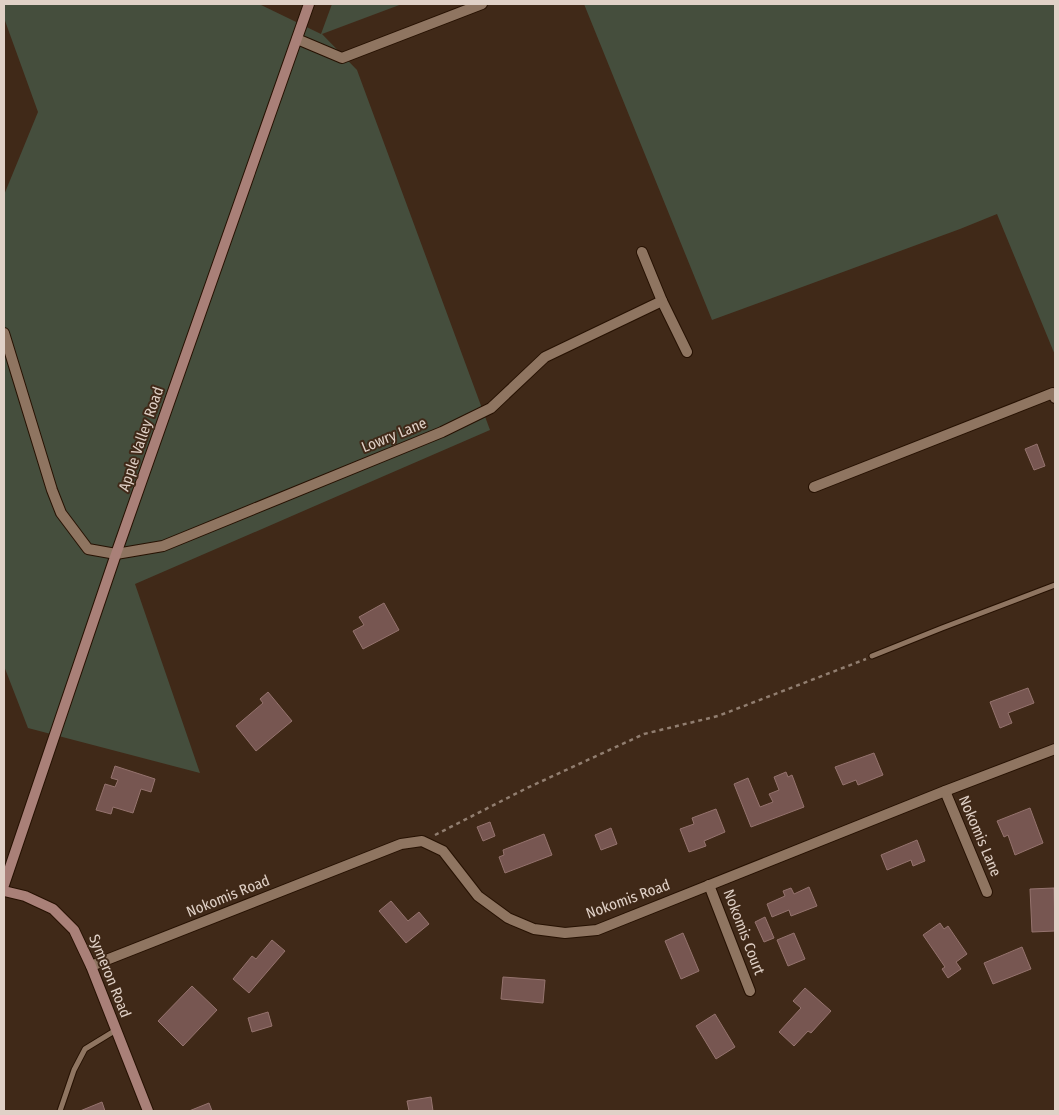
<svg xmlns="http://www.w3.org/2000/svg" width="1059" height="1115" viewBox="0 0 1059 1115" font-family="'Fira Sans Condensed',sans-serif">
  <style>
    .green { fill: #454e3d }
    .building { fill: #775651; stroke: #95736e }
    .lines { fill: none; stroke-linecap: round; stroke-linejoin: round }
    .lane-casing { stroke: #261102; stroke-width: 7 }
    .street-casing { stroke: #261102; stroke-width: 12 }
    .secondary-casing { stroke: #261102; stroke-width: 12 }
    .path { stroke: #917e70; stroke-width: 2.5; stroke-dasharray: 4 4; stroke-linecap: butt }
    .lane { stroke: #8f7561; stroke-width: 5 }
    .street { stroke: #8f7561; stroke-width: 10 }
    .secondary { stroke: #a98078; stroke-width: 10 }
    .labels { text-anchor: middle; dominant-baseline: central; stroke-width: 4; stroke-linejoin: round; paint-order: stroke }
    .street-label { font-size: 15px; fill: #e0d1c7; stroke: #402918 }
  </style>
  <rect width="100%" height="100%" fill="#402918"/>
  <!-- green -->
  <g class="green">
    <path d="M4,4H259L321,34L332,4H402L322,34L357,70L490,430L135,584L200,773L28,728L4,666V195L38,112L4,18Z"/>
    <path d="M584,4H1055V355L997,214L960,229L712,320Z"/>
  </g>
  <!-- building -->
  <g class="building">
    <path d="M1037,444L1045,466L1034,470L1025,449Z"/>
    <path d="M384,603L399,630L363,649L353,631L364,625L359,617Z"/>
    <path d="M1028,688L1034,703L1008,713L1012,723L1000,728L990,702Z"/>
    <path d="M268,692L292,721L256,751L236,726L263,703L260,699Z"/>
    <path d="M874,753L883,775L858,785L856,780L843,785L835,767Z"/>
    <path d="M115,766L155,779L151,792L141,789L133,813L113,807L111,814L96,810L105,784L115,787L118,780L111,778Z"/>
    <path d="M786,772L788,777L792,775L804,807L751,827L734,784L748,778L760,807L773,802L769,794L779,790L774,777Z"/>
    <path d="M1030,808L1043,843L1015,855L1008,835L1004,837L997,821Z"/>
    <path d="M716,809L725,832L704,841L706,846L689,852L680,829L694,824L692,818Z"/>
    <path d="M490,822L495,836L483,841L477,827Z"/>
    <path d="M611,828L617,844L601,850L595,835Z"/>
    <path d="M544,834L552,855L505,873L499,857L504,855L503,850Z"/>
    <path d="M917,840L925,861L913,866L911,860L887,870L881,855Z"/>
    <path d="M809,887L817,906L791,916L789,910L772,917L767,904L785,896L783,891L791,888L794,894Z"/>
    <path d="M1054,888L1055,931L1032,932L1030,889Z"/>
    <path d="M391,901L408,921L419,912L429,924L406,943L379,911Z"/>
    <path d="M765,917L774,938L764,942L755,922Z"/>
    <path d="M940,923L944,929L948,926L967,954L956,962L961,969L948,978L942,969L945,967L923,935Z"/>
    <path d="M683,933L699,971L681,979L665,941Z"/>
    <path d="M794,933L805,959L788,966L777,940Z"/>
    <path d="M272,940L285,951L249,993L233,979L252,956L256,959Z"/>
    <path d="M1022,947L1031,969L993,984L984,963Z"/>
    <path d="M503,977L545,980L543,1003L501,999Z"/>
    <path d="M192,986L217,1010L183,1046L158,1021Z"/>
    <path d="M805,988L831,1011L811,1033L808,1031L794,1046L779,1032L801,1008L793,1001Z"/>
    <path d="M268,1012L272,1026L252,1032L248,1018Z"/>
    <path d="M715,1014L735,1047L716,1059L696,1026Z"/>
    <path d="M431,1097L433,1111H409L407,1101Z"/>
    <path d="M102,1102L105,1111H80Z"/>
    <path d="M209,1103L212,1111H189Z"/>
  </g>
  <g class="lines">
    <defs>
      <g id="lane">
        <path d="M872,656L942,628L1055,585"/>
        <path d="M60,1111L74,1070L85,1049L116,1030"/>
      </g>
      <g id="street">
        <path d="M297,39L342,58L482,4"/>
        <path d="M642,252L662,301L687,352"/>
        <path d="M4,333L52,490L61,513L88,549L116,554L163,546L442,432L491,408L545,357L662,301"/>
        <path d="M814,487L1053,393L1055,398"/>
        <path d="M945,791L987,892"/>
        <path d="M709,885L750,991"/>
        <path d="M91,966L401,844L422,841L443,851L478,896L508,918L534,929L565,933L597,930L945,791L1055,749"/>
      </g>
      <g id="secondary">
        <path d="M4,885L116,554L309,4"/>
        <path d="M4,891L25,896L53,909L74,930L91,966L148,1111"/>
      </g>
    </defs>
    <!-- lane casing -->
    <use href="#lane" class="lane-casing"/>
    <!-- street casing -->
    <use href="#street" class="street-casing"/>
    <!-- secondary casing -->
    <use href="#secondary" class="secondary-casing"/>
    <!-- path -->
    <path class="path" d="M435,835L527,788L644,734L718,716L866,659"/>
    <!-- lane -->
    <use href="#lane" class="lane"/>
    <!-- street -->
    <use href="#street" class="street"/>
    <!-- secondary -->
    <use href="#secondary" class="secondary"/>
  </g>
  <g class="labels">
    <!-- street labels -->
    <g class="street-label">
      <text transform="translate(394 435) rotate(-22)">Lowry Lane</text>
      <text transform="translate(141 439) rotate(-71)">Apple Valley Road</text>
      <text transform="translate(980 836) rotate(67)">Nokomis Lane</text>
      <text transform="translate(228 896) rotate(-22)">Nokomis Road</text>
      <text transform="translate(628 899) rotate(-20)">Nokomis Road</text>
      <text transform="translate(744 932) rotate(69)">Nokomis Court</text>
      <text transform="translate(110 976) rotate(68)">Symeron Road</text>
    </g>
  </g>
  <!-- border -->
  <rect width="1059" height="1115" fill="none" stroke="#e0d1c7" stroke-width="10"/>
</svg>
